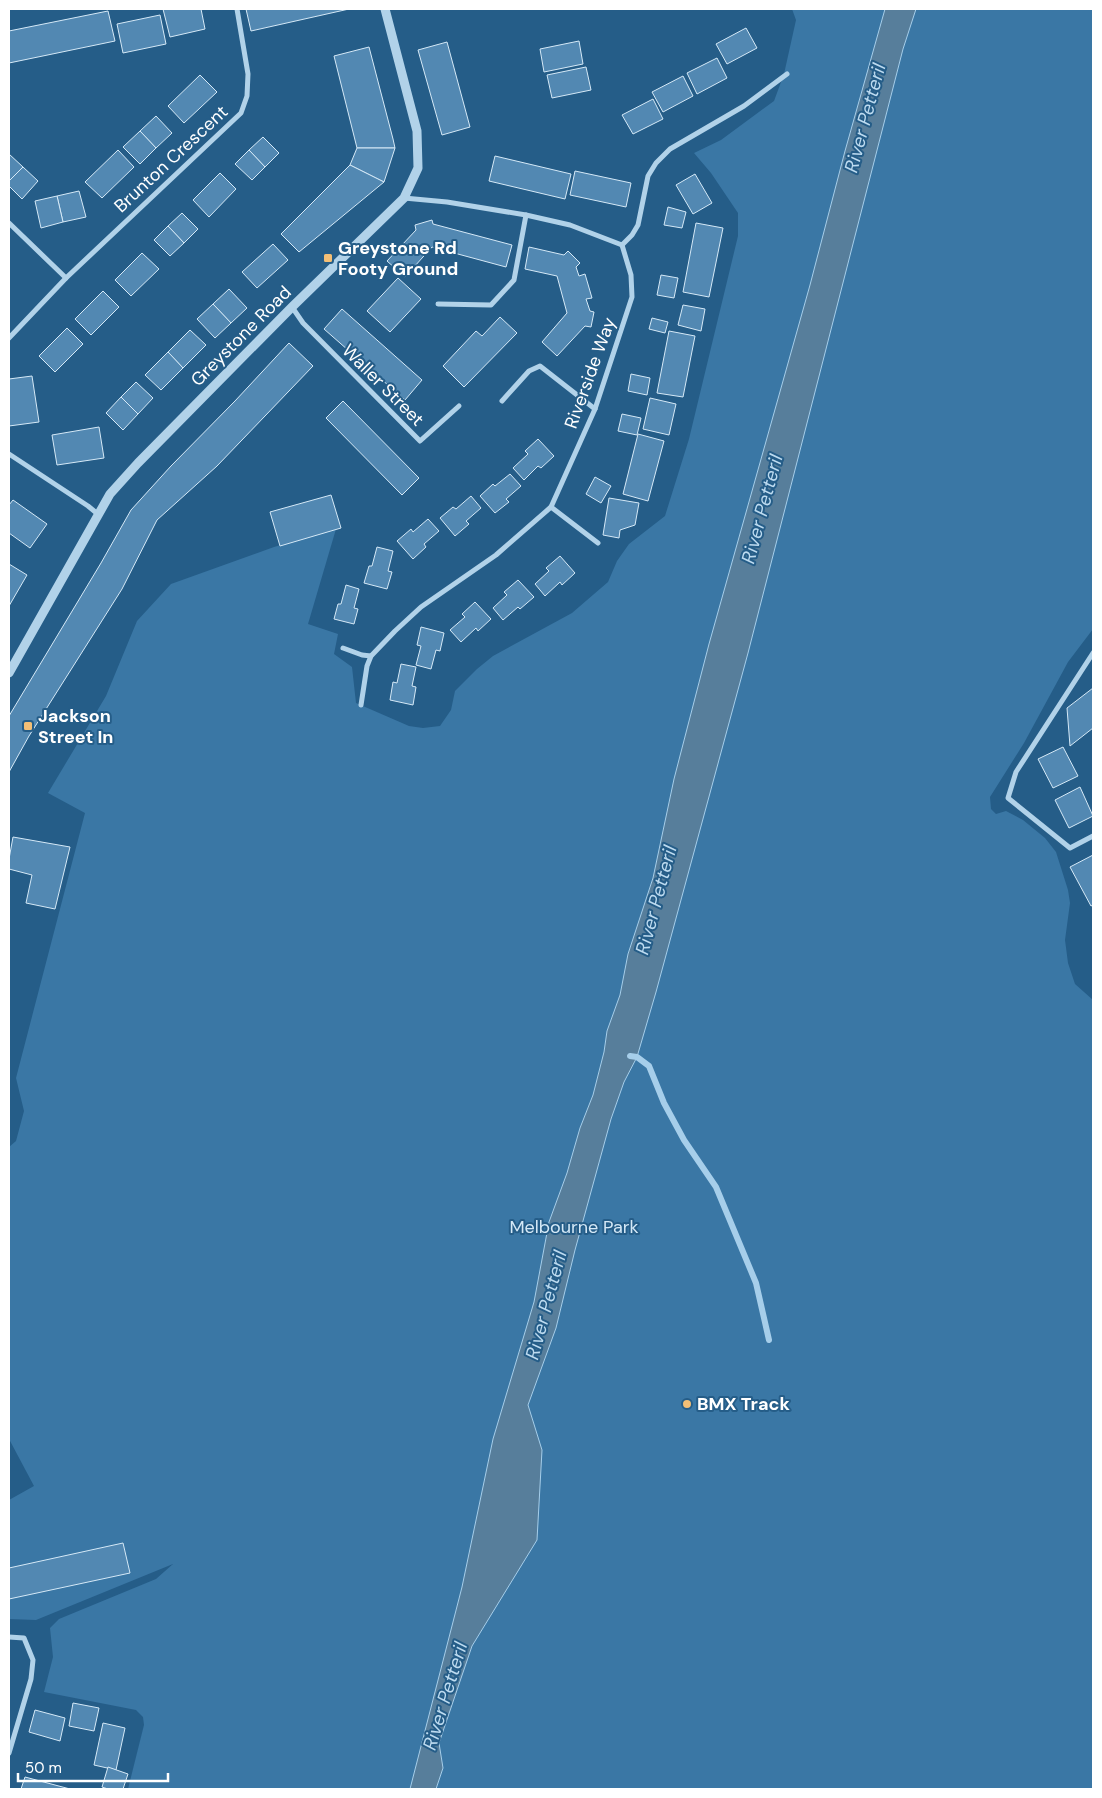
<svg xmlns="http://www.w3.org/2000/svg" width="1102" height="1798" viewBox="0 0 1102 1798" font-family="'DM Sans',sans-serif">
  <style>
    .green { fill: #3a77a5 }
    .water { fill: #577e9b; stroke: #a6ceea }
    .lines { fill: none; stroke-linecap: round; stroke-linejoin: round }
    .stream { stroke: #a6ceea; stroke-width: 6 }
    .building { fill: #5288b2; stroke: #d5e9f7 }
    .minor { stroke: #b1d2e9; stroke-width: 5 }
    .tertiary { stroke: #b1d2e9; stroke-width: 9 }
    .poi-dot { fill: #f3bf76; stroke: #255d88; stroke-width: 2 }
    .labels { text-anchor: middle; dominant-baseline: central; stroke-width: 4; stroke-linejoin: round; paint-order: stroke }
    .street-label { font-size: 18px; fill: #fff; stroke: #255d88 }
    .poi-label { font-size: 18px; font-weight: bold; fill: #fff; stroke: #255d88; text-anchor: start }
    .park-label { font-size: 18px; fill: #d5e9f7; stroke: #255d88 }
    .water-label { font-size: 19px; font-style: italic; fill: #bddbf0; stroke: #255d88 }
  </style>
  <rect width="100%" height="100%" fill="#255d88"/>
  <!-- green -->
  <path class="green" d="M792,9H1093V629L1068,662L1024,743L990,797L991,809L996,814L1006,811L1023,820L1045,838L1056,852L1068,890L1070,903L1065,940L1068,963L1075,984L1093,1000V1789H128L144,1725L143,1717L136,1710L44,1692L53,1657L50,1628L59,1619L156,1579L173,1564L36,1620L9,1619V1500L34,1486L9,1439V1147L16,1141L24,1111L16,1078L85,813L48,793L106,696L137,621L171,584L274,547L336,529L308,624L338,634L334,654L352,667L356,703L409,726L423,728L440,726L451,710L455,691L477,669L493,656L572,613L608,582L617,561L629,544L665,516L689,439L738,236V213L711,173L694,153L721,140L774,101L784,74L796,20Z"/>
  <!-- water -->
  <path class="water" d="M885,9H916L903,49L748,653L656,992L637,1057L624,1082L611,1119L575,1250L556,1328L528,1405L542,1450L537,1540L472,1646L439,1743L443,1768L436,1789H410L462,1587L493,1439L534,1302L549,1222L567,1173L580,1128L593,1095L604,1052L607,1031L620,995L628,954L653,878L674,779L709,644L810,285L845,151Z"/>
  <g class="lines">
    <!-- stream -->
    <path class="stream" d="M630,1056L637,1057L649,1066L664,1103L684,1140L716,1187L756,1283L769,1340"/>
  </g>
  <!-- building -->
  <g class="building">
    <path d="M163,9H201L205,29L170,37Z"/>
    <path d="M246,9H349L251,31Z"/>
    <path d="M108,11L115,41L9,63V31Z"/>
    <path d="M160,15L166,44L123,53L117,24Z"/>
    <path d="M746,28L757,48L727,64L716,44Z"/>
    <path d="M579,41L583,64L544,72L540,49Z"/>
    <path d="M447,42L470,127L442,135L418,50Z"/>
    <path d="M369,47L393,139L395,148H357L334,56Z"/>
    <path d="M717,58L727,78L697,94L687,73Z"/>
    <path d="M586,67L591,90L552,98L547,75Z"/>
    <path d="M200,75L217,92L184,123L168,106Z"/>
    <path d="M683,76L693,96L663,112L652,92Z"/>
    <path d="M653,99L663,119L633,134L622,115Z"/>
    <path d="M156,116L172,133L156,148L140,131Z"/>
    <path d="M140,131L156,148L140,164L123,147Z"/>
    <path d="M263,137L279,153L265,167L249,150Z"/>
    <path d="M357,148H395L384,182L350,165Z"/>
    <path d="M118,150L134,167L102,198L85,182Z"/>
    <path d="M249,150L265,167L252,180L235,164Z"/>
    <path d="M9,154L23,167L9,181Z"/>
    <path d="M495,156L571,174L565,199L489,181Z"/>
    <path d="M350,165L384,182L299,252L281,234Z"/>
    <path d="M23,167L38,181L22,199L9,186V181Z"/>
    <path d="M575,171L631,183L626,207L570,195Z"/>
    <path d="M220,173L236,189L209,217L193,200Z"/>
    <path d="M695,174L712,203L693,214L676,185Z"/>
    <path d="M79,191L86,217L63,222L57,196Z"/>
    <path d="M57,196L63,222L41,228L35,201Z"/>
    <path d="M668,207L686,212L682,228L664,225Z"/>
    <path d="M182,213L198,229L184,243L168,226Z"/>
    <path d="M432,220L433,224L512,245L506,267L432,247L405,277L387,261L416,230L415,225Z"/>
    <path d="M696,223L723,228L709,297L683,292Z"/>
    <path d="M168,226L184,243L170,256L154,240Z"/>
    <path d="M273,244L288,260L257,288L242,272Z"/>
    <path d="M529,247L564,255L568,251L580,263L576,267L579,276L585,274L592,298L586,299L590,311L594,312L591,327L585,326L557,356L542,342L567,313L557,276L525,269Z"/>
    <path d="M142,253L159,269L131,296L115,280Z"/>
    <path d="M661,275L678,278L674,298L657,295Z"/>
    <path d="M398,278L421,299L390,332L367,311Z"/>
    <path d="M229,289L247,308L231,323L213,304Z"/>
    <path d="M103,291L119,307L91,335L75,319Z"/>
    <path d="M213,304L231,323L215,338L197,319Z"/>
    <path d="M683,305L705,309L701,331L678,325Z"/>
    <path d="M342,309L422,380L405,400L324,329Z"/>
    <path d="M500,317L517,333L464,387L443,366L476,331L482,336Z"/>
    <path d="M652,318L668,322L665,333L649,329Z"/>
    <path d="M67,328L83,344L55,372L39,356Z"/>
    <path d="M190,330L206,345L183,368L168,352Z"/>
    <path d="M669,331L695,336L683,397L657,393Z"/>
    <path d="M289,343L313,366L217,466L157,520L122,589L29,736L9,772V716L101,563L131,510L171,466L235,401Z"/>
    <path d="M168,352L183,368L161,390L145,375Z"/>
    <path d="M631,374L650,378L647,395L628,391Z"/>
    <path d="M32,376L39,422L9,426V379Z"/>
    <path d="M136,382L153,398L138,414L121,397Z"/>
    <path d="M121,397L138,414L123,430L106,413Z"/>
    <path d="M650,398L676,404L669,435L643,429Z"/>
    <path d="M343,401L419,478L402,495L326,418Z"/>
    <path d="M622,414L641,418L637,435L618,431Z"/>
    <path d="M99,427L104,458L57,465L52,435Z"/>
    <path d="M638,434L664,441L648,501L623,494Z"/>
    <path d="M538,439L554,456L541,468L538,466L524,480L513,468L528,454L525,451Z"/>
    <path d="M510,474L521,486L506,499L509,502L495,513L480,496L493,484L495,486Z"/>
    <path d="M595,477L611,486L601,503L586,494Z"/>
    <path d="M331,495L341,528L280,546L270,512Z"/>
    <path d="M471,496L481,508L466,521L469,524L455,536L440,518L453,507L456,509Z"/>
    <path d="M609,498L639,503L635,525L620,530L619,538L603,535Z"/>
    <path d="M13,500L47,524L30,548L9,533V505Z"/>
    <path d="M428,519L439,531L424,544L426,547L413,559L397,541L411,529L413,532Z"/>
    <path d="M377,547L393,551L388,571L392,572L387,589L364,583L369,566H372Z"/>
    <path d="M560,556L575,573L562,585L560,582L545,596L535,584L549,571L546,568Z"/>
    <path d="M9,564L27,575L9,606Z"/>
    <path d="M518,580L534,597L520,609L518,607L503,620L493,608L507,595L504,592Z"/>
    <path d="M346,585L359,589L354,608L358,609L354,624L334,619L338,604H341Z"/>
    <path d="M475,602L491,619L478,631L476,628L461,642L450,630L465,617L462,614Z"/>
    <path d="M421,627L444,633L440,651L436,650L431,669L416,665L421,646L417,645Z"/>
    <path d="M401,664L416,667L412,686L416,687L413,705L390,700L393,682L397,683Z"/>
    <path d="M1093,688V728L1070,746L1067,708Z"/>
    <path d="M1063,747L1078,776L1053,788L1038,759Z"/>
    <path d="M1080,787L1093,816L1069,828L1055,800Z"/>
    <path d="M13,837L70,847L55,909L26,903L32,875L9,869V859Z"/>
    <path d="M1093,855V905L1091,906L1070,867Z"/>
    <path d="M123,1543L130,1573L9,1599V1568Z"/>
    <path d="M73,1703L99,1708L94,1731L69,1726Z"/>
    <path d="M35,1710L65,1718L60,1741L29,1732Z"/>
    <path d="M103,1723L125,1728L116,1770L94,1765Z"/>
    <path d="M108,1767L128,1774L123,1789H108L102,1787Z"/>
    <path d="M25,1777L70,1789H21Z"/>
  </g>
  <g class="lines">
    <!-- minor -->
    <g class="minor">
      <path d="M404,198L447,202L526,215L570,225L622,245L632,235L638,225L648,176L656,163L670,149L744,106L787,74"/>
      <path d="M9,223L66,278"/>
      <path d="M438,304L491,305L514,280L526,215"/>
      <path d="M292,307L303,323L420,441L459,406"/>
      <path d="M9,338L66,278L241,113L247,96L248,74L237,9"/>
      <path d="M502,401L529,371L540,366L595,409"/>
      <path d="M9,454L88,506L99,515"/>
      <path d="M551,507L598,543"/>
      <path d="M343,648L362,655L371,656"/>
      <path d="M1093,653L1016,772L1008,798L1070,848L1093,836"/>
      <path d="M361,705L367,666L371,656L395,631L421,607L496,555L551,507L595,409L632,297L631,275L622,245"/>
      <path d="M9,1637L24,1638L33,1660L31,1679L9,1753"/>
    </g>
    <!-- tertiary -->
    <path class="tertiary" d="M9,673L110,494L138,463L292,307L404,198L418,168L417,131L385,9"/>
  </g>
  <!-- markers -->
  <g class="poi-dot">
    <rect x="323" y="253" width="10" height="10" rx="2.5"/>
    <rect x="23" y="721" width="10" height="10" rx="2.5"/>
    <circle cx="687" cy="1404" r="5"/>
  </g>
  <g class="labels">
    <!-- street labels -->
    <g class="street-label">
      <text transform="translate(171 159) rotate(-43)">Brunton Crescent</text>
      <text transform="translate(241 336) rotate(-45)">Greystone Road</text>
      <text transform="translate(590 373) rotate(-70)">Riverside Way</text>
      <text transform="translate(383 385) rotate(45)">Waller Street</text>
    </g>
    <!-- poi labels -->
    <g class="poi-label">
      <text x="338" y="248">Greystone Rd<tspan x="338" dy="21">Footy Ground</tspan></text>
      <text x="38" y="716">Jackson<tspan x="38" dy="21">Street In</tspan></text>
      <text x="697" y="1404">BMX Track</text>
    </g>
    <!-- park labels -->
    <g class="park-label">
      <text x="574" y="1227">Melbourne Park</text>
    </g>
    <!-- water labels -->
    <g class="water-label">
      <text transform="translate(865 118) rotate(-75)">River Petteril</text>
      <text transform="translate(762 509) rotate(-75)">River Petteril</text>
      <text transform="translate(656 900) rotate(-75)">River Petteril</text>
      <text transform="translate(546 1305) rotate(-75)">River Petteril</text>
      <text transform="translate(445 1696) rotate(-73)">River Petteril</text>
    </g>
  </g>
  <!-- border -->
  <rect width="1102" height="1798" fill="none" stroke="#ffffff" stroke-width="20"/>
  <!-- scale -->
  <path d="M18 1773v8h150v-8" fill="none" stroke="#ffffff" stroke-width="2.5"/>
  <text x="25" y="1773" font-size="15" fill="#ffffff" stroke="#255d88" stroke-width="4" paint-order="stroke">50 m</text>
</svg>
